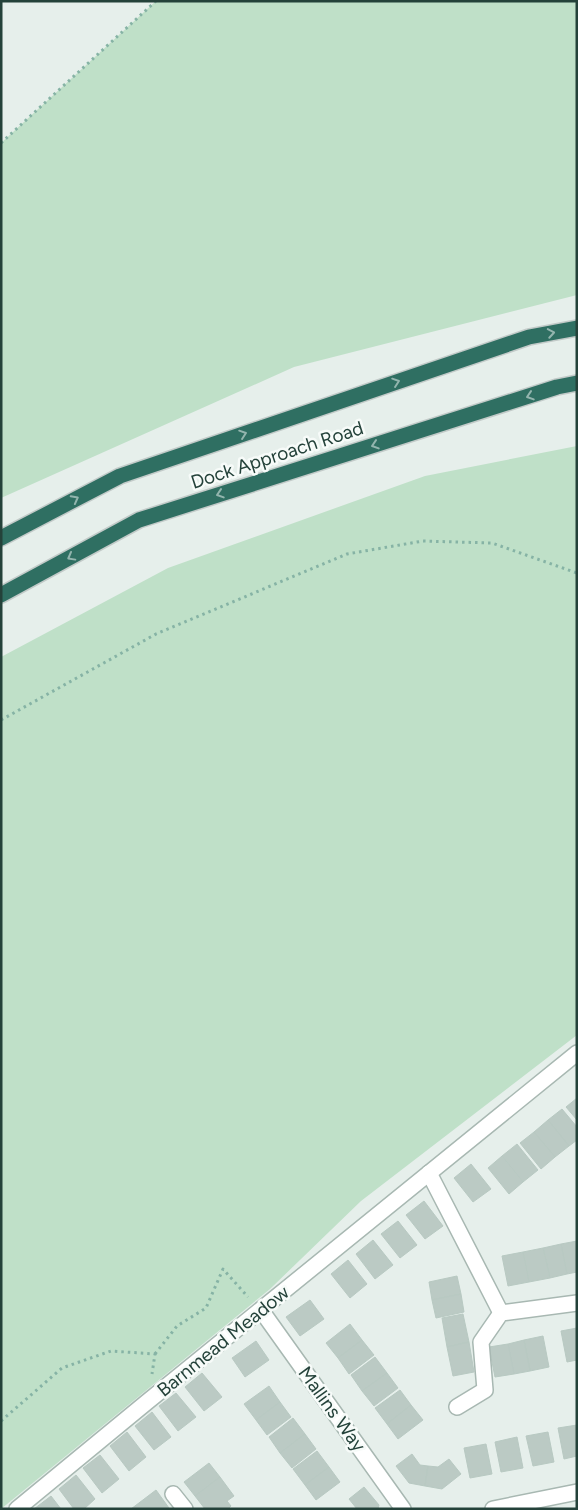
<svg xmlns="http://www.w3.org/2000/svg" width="578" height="1510" viewBox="0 0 578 1510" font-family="Figtree,sans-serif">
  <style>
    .green { fill: #bfe0c8 }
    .building { fill: #bbcac4; stroke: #b8c9c2 }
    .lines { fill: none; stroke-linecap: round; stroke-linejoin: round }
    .street-casing { stroke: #a8b8b2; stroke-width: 18 }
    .highway-casing { stroke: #c2cac8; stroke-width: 18 }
    .path { stroke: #86b3a5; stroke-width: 3; stroke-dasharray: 2.5 4; stroke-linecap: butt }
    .street { stroke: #fff; stroke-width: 15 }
    .highway { stroke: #2f6f62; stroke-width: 15 }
    .oneway { stroke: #93b5ae }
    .labels { text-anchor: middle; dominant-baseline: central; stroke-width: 5; stroke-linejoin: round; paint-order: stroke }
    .street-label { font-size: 19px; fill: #24423a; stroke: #f7fbf9 }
  </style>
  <rect width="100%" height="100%" fill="#e6efeb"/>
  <!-- green -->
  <g class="green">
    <path d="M156,1H577V295L294,367L1,498V143Z"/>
    <path d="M577,446V1035L361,1201L270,1289L1,1509V657L168,568L425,476Z"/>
  </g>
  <!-- building -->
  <g class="building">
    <path d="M577,1098V1120L566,1107Z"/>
    <path d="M562,1109L577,1127V1140L569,1146L548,1120Z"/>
    <path d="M548,1120L569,1146L555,1157L534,1132Z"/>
    <path d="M534,1132L555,1157L541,1169L520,1143Z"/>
    <path d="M517,1144L538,1170L523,1182L502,1156Z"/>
    <path d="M502,1156L523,1182L509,1194L488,1168Z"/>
    <path d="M471,1164L491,1189L473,1202L454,1178Z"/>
    <path d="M424,1201L443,1226L425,1239L406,1215Z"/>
    <path d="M398,1221L417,1245L400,1258L381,1234Z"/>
    <path d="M373,1240L393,1265L375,1279L356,1254Z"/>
    <path d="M577,1241V1272L567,1274L561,1244Z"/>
    <path d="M561,1244L567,1274L550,1278L543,1248Z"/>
    <path d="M543,1248L550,1278L529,1282L523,1252Z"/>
    <path d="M523,1252L529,1282L508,1286L502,1256Z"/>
    <path d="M348,1260L367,1284L350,1298L331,1274Z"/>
    <path d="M457,1276L461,1294L432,1300L429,1282Z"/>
    <path d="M461,1294L464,1312L436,1318L432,1300Z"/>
    <path d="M310,1300L324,1319L300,1336L286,1317Z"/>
    <path d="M463,1314L469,1342L447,1347L442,1318Z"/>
    <path d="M350,1324L362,1340L338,1358L326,1343Z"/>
    <path d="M577,1328V1360L567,1362L561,1331Z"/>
    <path d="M543,1336L549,1367L530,1371L524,1340Z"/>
    <path d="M362,1340L374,1355L349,1374L338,1358Z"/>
    <path d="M524,1340L530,1371L514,1374L508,1344Z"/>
    <path d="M256,1341L269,1360L245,1377L232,1358Z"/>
    <path d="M469,1342L474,1372L453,1376L447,1347Z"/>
    <path d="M508,1344L514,1374L495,1377L489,1347Z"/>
    <path d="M375,1357L387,1373L362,1391L351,1375Z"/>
    <path d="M202,1373L222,1397L204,1411L185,1387Z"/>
    <path d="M387,1373L398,1388L374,1406L362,1391Z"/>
    <path d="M269,1386L280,1402L256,1420L244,1404Z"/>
    <path d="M400,1390L411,1405L387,1424L375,1408Z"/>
    <path d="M176,1393L196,1417L178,1431L159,1406Z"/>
    <path d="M280,1402L291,1417L267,1435L256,1420Z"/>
    <path d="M411,1405L423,1420L398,1439L387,1424Z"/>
    <path d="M152,1412L171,1437L154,1450L135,1426Z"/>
    <path d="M293,1418L305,1434L280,1453L269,1437Z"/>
    <path d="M577,1425V1456L564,1459L558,1428Z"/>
    <path d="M127,1432L146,1457L129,1471L110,1446Z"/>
    <path d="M548,1432L554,1462L533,1466L526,1436Z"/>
    <path d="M305,1434L316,1449L292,1468L280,1453Z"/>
    <path d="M517,1437L523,1468L501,1472L495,1442Z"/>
    <path d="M486,1444L492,1474L470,1478L464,1448Z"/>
    <path d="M317,1451L329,1467L305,1485L293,1469Z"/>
    <path d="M412,1454L420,1465L428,1466L425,1486L409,1483L396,1466Z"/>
    <path d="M100,1455L119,1479L102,1493L83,1468Z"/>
    <path d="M449,1459L461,1474L442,1489L425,1486L428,1466L438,1467Z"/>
    <path d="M209,1463L220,1477L195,1496L184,1482Z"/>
    <path d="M329,1467L340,1482L316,1500L305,1485Z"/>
    <path d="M76,1475L95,1499L84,1509H74L59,1489Z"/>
    <path d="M220,1477L234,1496L227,1501L231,1506L228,1509H205L195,1496Z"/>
    <path d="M364,1487L379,1505L378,1509H357L349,1499Z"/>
    <path d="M156,1490L169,1508L131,1509Z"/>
    <path d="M51,1496L61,1509H34Z"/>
  </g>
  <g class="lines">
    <defs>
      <g id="street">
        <path d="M429,1173L501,1313"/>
        <path d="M261,1310L403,1509"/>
        <path d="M457,1407L485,1390L481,1342L501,1313L577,1303"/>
        <path d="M173,1494L185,1509"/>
        <path d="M17,1509L147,1402L577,1053"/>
        <path d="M493,1509L577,1492"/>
      </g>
      <g id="highway">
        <path d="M1,538L120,476L529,337L577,328"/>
        <path d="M1,595L139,520L557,387L577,383"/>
      </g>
    </defs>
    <!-- street casing -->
    <use href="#street" class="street-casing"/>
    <!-- highway casing -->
    <use href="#highway" class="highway-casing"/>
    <!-- path -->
    <g class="path">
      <path d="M1,143L156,1"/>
      <path d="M1,720L156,634L347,554L423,541L492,543L577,573"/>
      <path d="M155,1354L177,1326L206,1308L223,1269L248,1297"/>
      <path d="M1,1421L62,1368L111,1351L155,1354L152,1374"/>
    </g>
    <!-- street -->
    <use href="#street" class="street"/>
    <!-- highway -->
    <use href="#highway" class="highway"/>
  </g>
  <!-- one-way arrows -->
  <defs><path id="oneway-chevron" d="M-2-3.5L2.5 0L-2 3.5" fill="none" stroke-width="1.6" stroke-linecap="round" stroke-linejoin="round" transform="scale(1.25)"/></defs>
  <g class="oneway">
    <use href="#oneway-chevron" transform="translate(551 333) rotate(-10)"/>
    <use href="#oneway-chevron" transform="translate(396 382) rotate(-19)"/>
    <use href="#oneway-chevron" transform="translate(530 396) rotate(162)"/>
    <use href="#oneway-chevron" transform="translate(243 434) rotate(-19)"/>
    <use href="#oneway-chevron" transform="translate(375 445) rotate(162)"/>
    <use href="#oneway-chevron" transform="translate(220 494) rotate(162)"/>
    <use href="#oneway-chevron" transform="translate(75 499) rotate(-28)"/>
    <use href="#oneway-chevron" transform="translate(71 557) rotate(151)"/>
  </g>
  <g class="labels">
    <!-- street labels -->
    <g class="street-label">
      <text transform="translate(277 455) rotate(-18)">Dock Approach Road</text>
      <text transform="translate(223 1341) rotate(-39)">Barnmead Meadow</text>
      <text transform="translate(332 1409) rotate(54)">Mallins Way</text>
    </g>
  </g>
  <!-- border -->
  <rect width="578" height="1510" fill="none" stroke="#24423a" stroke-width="5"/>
</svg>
